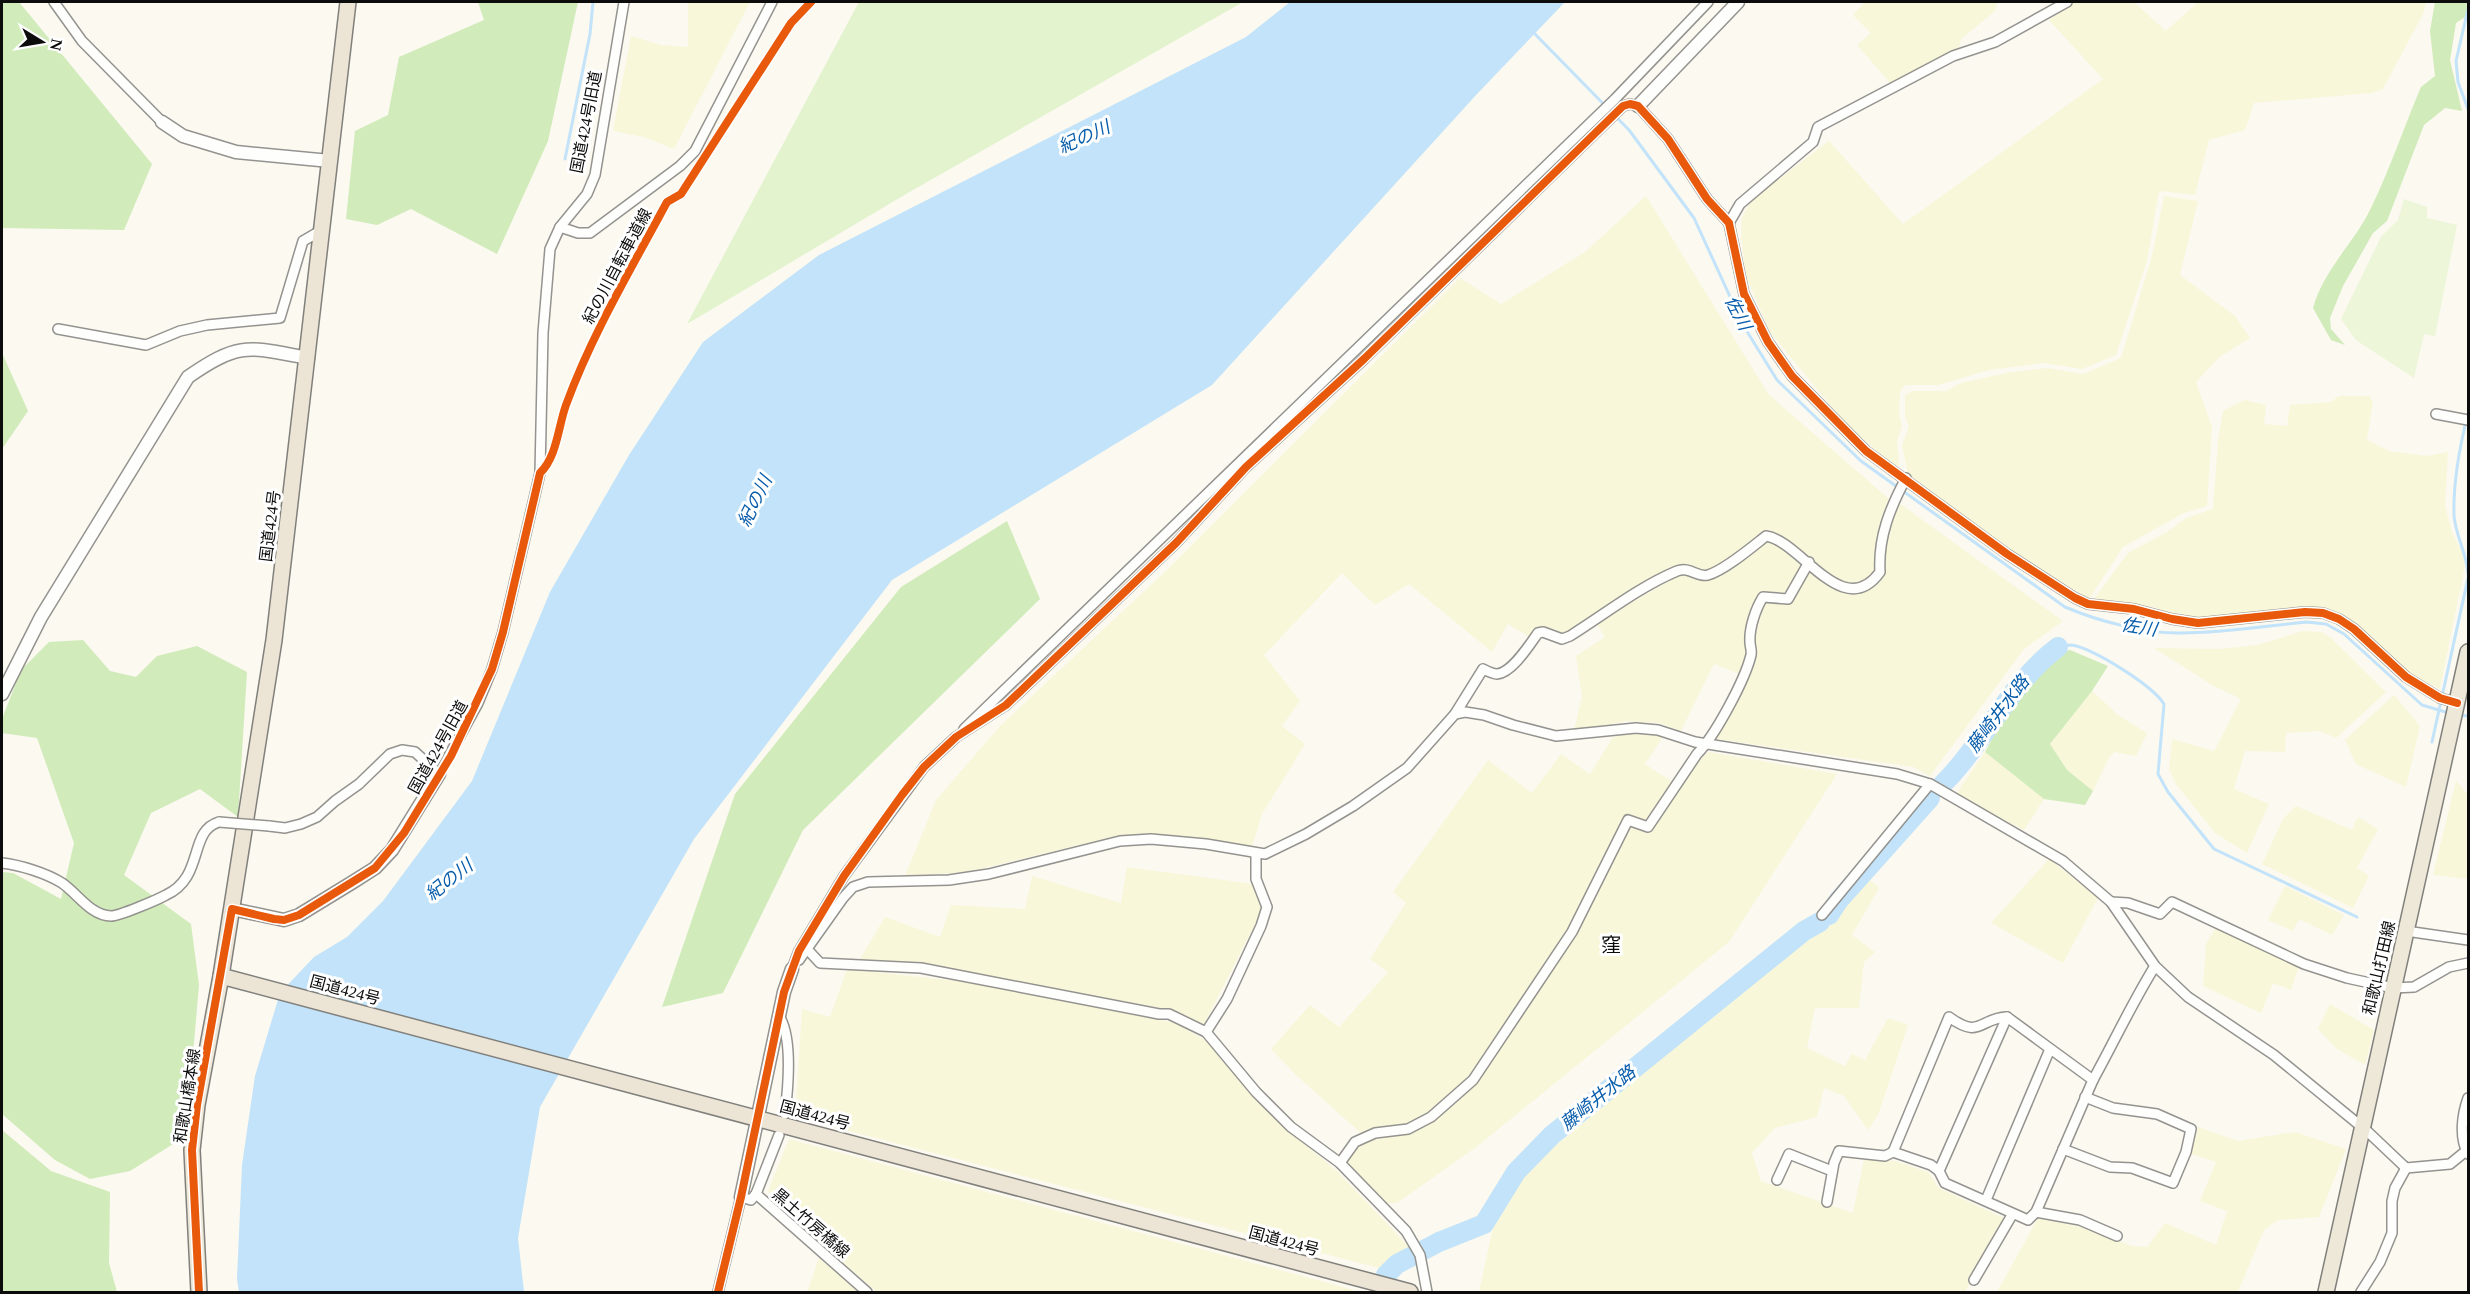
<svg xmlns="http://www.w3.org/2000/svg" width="2470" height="1294" viewBox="0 0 2470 1294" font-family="'Times New Roman','Noto Sans JP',serif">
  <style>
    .farmland { fill: #f9f7da }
    .green { fill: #e2f3cd }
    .forest { fill: #d1ebba }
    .pitch { fill: #edf6d8 }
    .water { fill: #c2e3f9 }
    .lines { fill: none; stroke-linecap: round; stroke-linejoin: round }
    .stream { stroke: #c2e3f9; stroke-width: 3 }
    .river { stroke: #c2e3f9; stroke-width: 20 }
    .minor-casing { stroke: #94938f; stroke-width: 12 }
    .tertiary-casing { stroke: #94938f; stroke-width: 15 }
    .primary-casing { stroke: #81807c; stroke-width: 18 }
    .trunk-casing { stroke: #81807c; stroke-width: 18 }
    .minor { stroke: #fefefd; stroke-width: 9 }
    .tertiary { stroke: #fefefd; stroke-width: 12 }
    .primary { stroke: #ede8d7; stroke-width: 15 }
    .trunk { stroke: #ece4d5; stroke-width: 15 }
    .minor-bridge-casing { stroke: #94938f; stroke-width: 12; stroke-linecap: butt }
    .minor-bridge { stroke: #fefefd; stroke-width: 9 }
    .cycleway-casing { stroke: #fff; stroke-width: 11 }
    .cycleway { stroke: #e8590c; stroke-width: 8 }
    .labels { text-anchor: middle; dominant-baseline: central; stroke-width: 6; stroke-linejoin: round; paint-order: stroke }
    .street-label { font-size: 16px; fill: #0c0c0c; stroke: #fff }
    .water-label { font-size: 18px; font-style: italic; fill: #085dab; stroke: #fff }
    .quarter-label { font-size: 20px; fill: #0c0c0c; stroke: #fff }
  </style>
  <rect width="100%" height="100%" fill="#fbf9f0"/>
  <!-- farmland -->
  <g class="farmland">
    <path d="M688,2H750L674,149L644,137L613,131L631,36L661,45L688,47Z"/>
    <path d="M1865,2H1995L1997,5L1995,11L1961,39L1959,48L1892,85L1857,45L1871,33L1853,15Z"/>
    <path d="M2074,2H2134L2166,31L2198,2H2426L2423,14L2383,89L2372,93L2254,103L2245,130L2209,140L2195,195L2159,191L2147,261L2116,355L2082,369L2043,363L1989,370L1938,385H1905L1900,392L1899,413L1902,426L1897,441L1899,464L1896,468L1845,423L1770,332L1746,276L1741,237L1742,217L1748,206L1758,195L1829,141L1903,224L2103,79L2049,20Z"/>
    <path d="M1646,196L1769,395L1889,499L1877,548V570L1870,578L1860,583L1849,584L1835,581L1768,529L1739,553L1710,570L1703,572L1692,566L1678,565L1630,592L1564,636L1530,637L1508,624L1492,652L1409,584L1375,605L1342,573L1264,655L1300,701L1282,726L1305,744L1262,814L1252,847L1207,839L1121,835L967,872L905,876L936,800L1000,726L1170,567L1460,278L1501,304L1585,252Z"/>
    <path d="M2164,196L2198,201L2180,275L2235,316L2250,338L2221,356L2196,382L2212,427L2207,506L2184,513L2123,547L2089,599L2009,550L1908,474L1902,445L1909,427L1905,416V395L1913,391H1946L1961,383L2006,373L2047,368L2083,374L2121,358L2152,256Z"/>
    <path d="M2339,396H2369L2373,402L2367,440L2389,451L2427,456L2448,452L2445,505L2452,532L2462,552L2465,565L2440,689L2408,674L2361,630L2341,615L2320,608L2200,619L2176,616L2153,607L2094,599L2128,553L2167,532L2186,518L2213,509L2218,441L2223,411L2245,400L2266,405L2264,424L2287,426L2290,405L2331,402Z"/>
    <path d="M1899,503L2063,621L2024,649L1930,776L1913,767L1716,739L1756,654L1754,641L1765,601L1792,603L1809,567L1821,581L1839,590L1860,591L1875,585L1884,574L1883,550Z"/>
    <path d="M1766,539L1770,540L1805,562L1785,596L1763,594L1740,674L1714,664L1681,731L1659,723L1626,721L1574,731L1582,696L1576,656L1605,637L1596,623L1681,574L1693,579L1709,578Z"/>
    <path d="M2303,631L2321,632L2330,637L2386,692L2336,738L2320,731L2286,733L2285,752L2245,751L2234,789L2269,804L2247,853L2215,833L2176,784L2169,769L2172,739L2214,751L2241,699L2212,685L2154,648L2220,649L2258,645Z"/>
    <path d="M2092,691L2118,715L2147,733L2136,756L2115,752L2110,756L2093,791L2067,770L2050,744Z"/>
    <path d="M2394,695L2420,726L2406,787L2356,764L2345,740Z"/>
    <path d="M1630,733H1645L1663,737L1645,764L1674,783L1647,823L1627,816L1569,930L1475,1073L1429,1114L1414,1122L1363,1135L1297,1076L1271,1049L1310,1005L1339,1027L1388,972L1370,959L1406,903L1393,892L1488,760L1532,793L1561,754L1590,774L1613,737Z"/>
    <path d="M1709,752L1837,774L1729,942L1475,1148L1397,1203H1385L1346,1162L1356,1147L1374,1136L1408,1132L1476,1082L1574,934L1629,824L1650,830L1697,760Z"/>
    <path d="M1985,752L2044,799L2024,830L1956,794Z"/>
    <path d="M2456,781L2468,795V879L2433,875Z"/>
    <path d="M2296,806L2352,830L2358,817L2378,829L2357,868L2369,876L2353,908L2262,864L2283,819Z"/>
    <path d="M2049,859L2098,898L2063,963L1991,923Z"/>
    <path d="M1127,867L1253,884L1263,909L1204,1024L1167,1009L924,966L860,959L885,917L940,937L951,905L1025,909L1032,876L1121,903Z"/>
    <path d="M1866,877L1879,888L1852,935L1875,952L1864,962L1859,1008H1815L1807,1048L1845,1066L1852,1054L1865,1060L1888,1018L1908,1025L1878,1115L1868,1130L1844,1096L1824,1088L1817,1117L1775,1128L1752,1153L1761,1181L1853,1213L1864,1159L1895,1161L1928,1172L1939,1188L2004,1218L1965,1292H1479L1493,1227L1520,1175L1809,936L1827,925Z"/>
    <path d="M2285,886L2344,915L2332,935L2299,919L2293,931L2268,920Z"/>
    <path d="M2217,926L2299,966L2291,990L2273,983L2261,1013L2203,986L2206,944Z"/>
    <path d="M847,969L976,983L1175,1023L1206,1041L1290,1132L1337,1171L1411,1249L1379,1268L795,1117L802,1009L830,1017Z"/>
    <path d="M2330,1004L2374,1030L2365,1065L2337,1049L2318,1029Z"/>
    <path d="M2198,1127L2238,1141L2295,1132L2346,1149L2319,1217L2278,1220L2264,1230L2238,1292H1997L2038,1218L2080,1227L2132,1246L2147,1247L2165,1223L2216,1245L2227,1211L2200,1201L2216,1162L2191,1154Z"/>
    <path d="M789,1139L1354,1290L1352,1292H877L815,1238L768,1191Z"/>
    <path d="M819,1258L858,1292H807Z"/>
  </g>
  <!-- green -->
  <path class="green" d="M859,2H1243L906,194L687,324Z"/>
  <!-- forest -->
  <g class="forest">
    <path d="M2,2H19L152,164L124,230L2,228Z"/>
    <path d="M478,2H578L548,141L497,254L411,209L377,225L346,219L355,131L388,115L399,57L484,20Z"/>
    <path d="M2435,2H2468V15L2456,23L2450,60L2462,111L2445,108L2424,125L2387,221L2373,233L2343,286L2330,318L2331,329L2345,345L2331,340L2313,308C2324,269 2355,242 2371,208C2390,169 2404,127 2421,87L2435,76L2430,31Z"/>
    <path d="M2,353L28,411L2,449Z"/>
    <path d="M1007,521L1040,599L803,830L723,993L662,1007L735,794L901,587Z"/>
    <path d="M83,640L110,671L136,677L157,656L197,646L247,672L238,817L200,789L151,813L124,875L191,924L199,985L193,1054L178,1141L130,1171L90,1179L55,1160L2,1114V872L13,873L61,899L74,843L37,738L2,733V719L21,670L49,642Z"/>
    <path d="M2070,650L2108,666L2092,691L2050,744L2067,770L2093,791L2085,805L2044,799L1985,752L2013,701L2055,654Z"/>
    <path d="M2,1130L51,1171L110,1192L109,1263L117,1292H2Z"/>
  </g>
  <!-- pitch -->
  <path class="pitch" d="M2404,199L2427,207V218L2457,225L2435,336L2424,334L2414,378L2356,340L2341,319L2381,237L2398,220Z"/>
  <!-- water -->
  <path class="water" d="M1290,2H1565L1477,94L1212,385L892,580L694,839L540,1107L518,1238L524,1292H239L237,1279L242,1165L255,1076L280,993L314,957L347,937L383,901L472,781L550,592L629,455L703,342L819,255L1246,37Z"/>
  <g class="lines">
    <!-- stream -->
    <g class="stream">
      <path d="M2468,9L2456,61L2458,82L2468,109"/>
      <path d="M1532,31L1629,130L1694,218L1743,325L1777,380L1861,461L2065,607C2098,621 2146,634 2182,633C2223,633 2265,626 2306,622L2326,624L2344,634L2422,705L2449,713"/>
      <path d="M565,159L590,34L593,2"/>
      <path d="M2468,413C2460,445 2453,482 2454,515C2455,535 2467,553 2468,574"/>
      <path d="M2058,647C2062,646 2068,645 2072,645C2094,649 2152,685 2164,704L2158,774L2168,792L2214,849L2357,917"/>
      <path d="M2458,715L2468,716"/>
      <path d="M2432,742L2468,578"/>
    </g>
    <!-- river -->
    <g class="river">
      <path d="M1942,785C1985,742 2009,684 2058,647"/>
      <path d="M1829,915L1838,901L1930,798"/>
      <path d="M1386,1275L1397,1264L1439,1242L1484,1224L1516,1172L1552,1135L1804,931L1820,922"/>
    </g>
    <defs>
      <g id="minor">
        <path d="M54,2L82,41L162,122"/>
        <path d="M1729,223L1740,204L1813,142L1818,127L1953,56L1995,42L2067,2"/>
        <path d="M560,227L578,233H590L680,166L695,151L772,2"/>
        <path d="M58,329L146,345L180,331L207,325L280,318L303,241L322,230"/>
        <path d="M2436,414L2468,420"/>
        <path d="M1455,714L1465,712L1484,715L1513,725L1556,736L1636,728L1658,730L1695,742L1897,774L1930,784L2063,861L2111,902L2155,966L2188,997L2274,1055L2368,1132L2406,1168L2450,1164L2466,1151"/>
        <path d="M964,729L1615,99L1708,2"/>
        <path d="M269,826L285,828L301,824L317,817L335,801L359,784L390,754L402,750L415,752L439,774L478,703L492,669L503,632L540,473L543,333L550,249L560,227L587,194L595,175L624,2"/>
        <path d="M2,863C20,865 46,873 62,883C77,893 91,916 111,916C119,916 157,900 166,895C205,877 188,831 219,822"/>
        <path d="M2111,902L2128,903L2160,914L2172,902L2304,964L2347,978L2393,988L2414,987L2449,967L2468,963"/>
        <path d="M1822,915L1930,784"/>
        <path d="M2406,931L2468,940"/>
        <path d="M807,949L820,963L921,968L1159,1014H1169L1206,1032L1256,1092L1291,1127L1340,1163L1406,1231L1420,1255L1427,1292"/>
        <path d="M799,960L843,898L853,887L868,882L949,880L989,874L1120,841L1151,839L1206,844L1265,854L1306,834L1353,806L1407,768L1455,714L1483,669C1487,671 1493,674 1497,674C1512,673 1530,644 1538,633L1543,632L1562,639L1570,636C1605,614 1639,587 1677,571C1690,566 1697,578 1708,575C1725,570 1752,547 1766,536C1801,541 1843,623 1880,572C1878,537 1890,508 1906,478"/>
        <path d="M792,969L799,951L844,876L924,767L956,737L1006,705L1176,543L1246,467L1364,359L1623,106L1630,104L1638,106L1668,139L1707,199L1729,223L1744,294L1768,342L1792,376L1866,451L2007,554L2075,598L2088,604L2134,609L2172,619L2198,623L2305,612L2323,613L2339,619L2354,629L2406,677L2440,698L2457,703"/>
        <path d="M779,1016C793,1037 788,1089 785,1114"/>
        <path d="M2007,1017L2093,1080L2036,1212L2028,1220L1945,1183L1939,1171Z"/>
        <path d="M1206,1032L1227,999L1261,926L1267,907L1256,879V854"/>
        <path d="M2093,1080C2114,1042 2132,1003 2155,966"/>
        <path d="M2468,1098C2462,1115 2459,1137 2468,1154"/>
        <path d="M2063,1149L2110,1167L2132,1168L2173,1183L2186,1152L2191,1129L2157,1114L2113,1108L2085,1097"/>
        <path d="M1893,1152L1949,1017C1981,1040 1979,1018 2007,1017"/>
        <path d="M1340,1163L1355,1142L1375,1133L1408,1129L1431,1117L1473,1080L1572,932L1628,820L1648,827L1697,754C1715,736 1745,680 1751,655C1752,650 1750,647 1750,642C1749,628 1756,608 1763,597L1788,599L1809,562"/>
        <path d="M1777,1180L1789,1154L1832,1171"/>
        <path d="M756,1194L867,1292"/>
        <path d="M756,1194L779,1135"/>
        <path d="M1986,1200L2050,1049"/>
        <path d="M1827,1202L1834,1163L1839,1151L1885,1156L1893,1152L1931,1165L1939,1171"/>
        <path d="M2036,1212L2080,1220L2117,1236"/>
        <path d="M1974,1280L2012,1215"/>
        <path d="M718,1292L741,1197L751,1200L756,1194"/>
        <path d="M2361,1292L2380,1262L2392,1233V1201L2395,1188L2406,1168"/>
      </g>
      <g id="tertiary">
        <path d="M1638,106L1738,2"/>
        <path d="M162,122L183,136L236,152L330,161"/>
        <path d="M2,694L41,617L188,377C240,341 249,347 308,358"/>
        <path d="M232,909L284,920L299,915L353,882L375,868L392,850L439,774"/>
        <path d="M741,1197L784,992L792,969"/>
      </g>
      <g id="primary">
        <path d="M199,1292L192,1150L197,1105L221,976"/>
        <path d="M2326,1292L2468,652"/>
      </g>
      <path id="trunk" d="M348,2L274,640L221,976L1410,1292"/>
    </defs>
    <!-- minor casing -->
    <use href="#minor" class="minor-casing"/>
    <!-- tertiary casing -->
    <use href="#tertiary" class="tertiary-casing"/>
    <!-- primary casing -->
    <use href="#primary" class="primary-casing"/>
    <!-- trunk casing -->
    <use href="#trunk" class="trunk-casing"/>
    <!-- minor -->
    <use href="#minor" class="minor"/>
    <!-- tertiary -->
    <use href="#tertiary" class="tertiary"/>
    <!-- primary -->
    <use href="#primary" class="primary"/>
    <!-- trunk -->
    <use href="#trunk" class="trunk"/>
    <defs>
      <path id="minor-bridge" d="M219,822L269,826"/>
    </defs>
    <!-- minor-bridge casing -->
    <use href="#minor-bridge" class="minor-bridge-casing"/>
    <!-- minor-bridge -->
    <use href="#minor-bridge" class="minor-bridge"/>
    <defs>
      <g id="cycleway">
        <path d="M199,1292L192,1150L197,1105L232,909L274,919L284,920L299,915L375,868L404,833L451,756L492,669L503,632L540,473C557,457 558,427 566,405C592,334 631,269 667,202L681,194L791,23L811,2"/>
        <path d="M718,1292L741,1197L784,992L799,951L844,876L902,795L924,767L956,737L1006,705L1176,543L1246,467L1364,359L1623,106L1630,104L1638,106L1668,139L1707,199L1729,223L1744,294L1768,342L1792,376L1866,451L2007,554L2075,598L2088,604L2134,609L2172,619L2198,623L2305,612L2323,613L2339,619L2354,629L2406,677L2440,698L2457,703"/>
      </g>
    </defs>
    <!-- cycleway casing -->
    <use href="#cycleway" class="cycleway-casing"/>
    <!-- cycleway -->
    <use href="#cycleway" class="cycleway"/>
  </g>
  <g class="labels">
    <!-- street labels -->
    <g class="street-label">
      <text transform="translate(586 122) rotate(-79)">国道424号旧道</text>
      <text transform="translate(617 266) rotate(-62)">紀の川自転車道線</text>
      <text transform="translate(270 526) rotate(-83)">国道424号</text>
      <text transform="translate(438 747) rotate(-61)">国道424号旧道</text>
      <text transform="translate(2379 968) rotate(-77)">和歌山打田線</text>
      <text transform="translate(345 990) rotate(15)">国道424号</text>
      <text transform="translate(187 1096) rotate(-81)">和歌山橋本線</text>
      <text transform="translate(815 1115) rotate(15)">国道424号</text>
      <text transform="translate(811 1223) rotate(41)">黒土竹房橋線</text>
      <text transform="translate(1284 1241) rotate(15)">国道424号</text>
    </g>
    <!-- water labels -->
    <g class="water-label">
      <text transform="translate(1084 137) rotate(-24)">紀の川</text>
      <text transform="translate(1738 313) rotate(63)">佐川</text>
      <text transform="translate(755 501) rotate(-64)">紀の川</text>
      <text transform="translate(2139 627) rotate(9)">佐川</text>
      <text transform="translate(1998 714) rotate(-53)">藤崎井水路</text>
      <text transform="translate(449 880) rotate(-38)">紀の川</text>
      <text transform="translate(1598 1098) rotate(-39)">藤崎井水路</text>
    </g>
    <!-- quarter labels -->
    <g class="quarter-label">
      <text x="1611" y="945">窪</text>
    </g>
  </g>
  <!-- border -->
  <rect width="2470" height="1294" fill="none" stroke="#0c0c0c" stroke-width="6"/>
  <!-- north arrow -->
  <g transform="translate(42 42) rotate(101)" stroke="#ffffff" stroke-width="4.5" paint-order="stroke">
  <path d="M0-4.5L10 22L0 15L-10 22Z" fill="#0c0c0c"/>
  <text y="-9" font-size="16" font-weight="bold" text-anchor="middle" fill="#0c0c0c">N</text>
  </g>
</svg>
